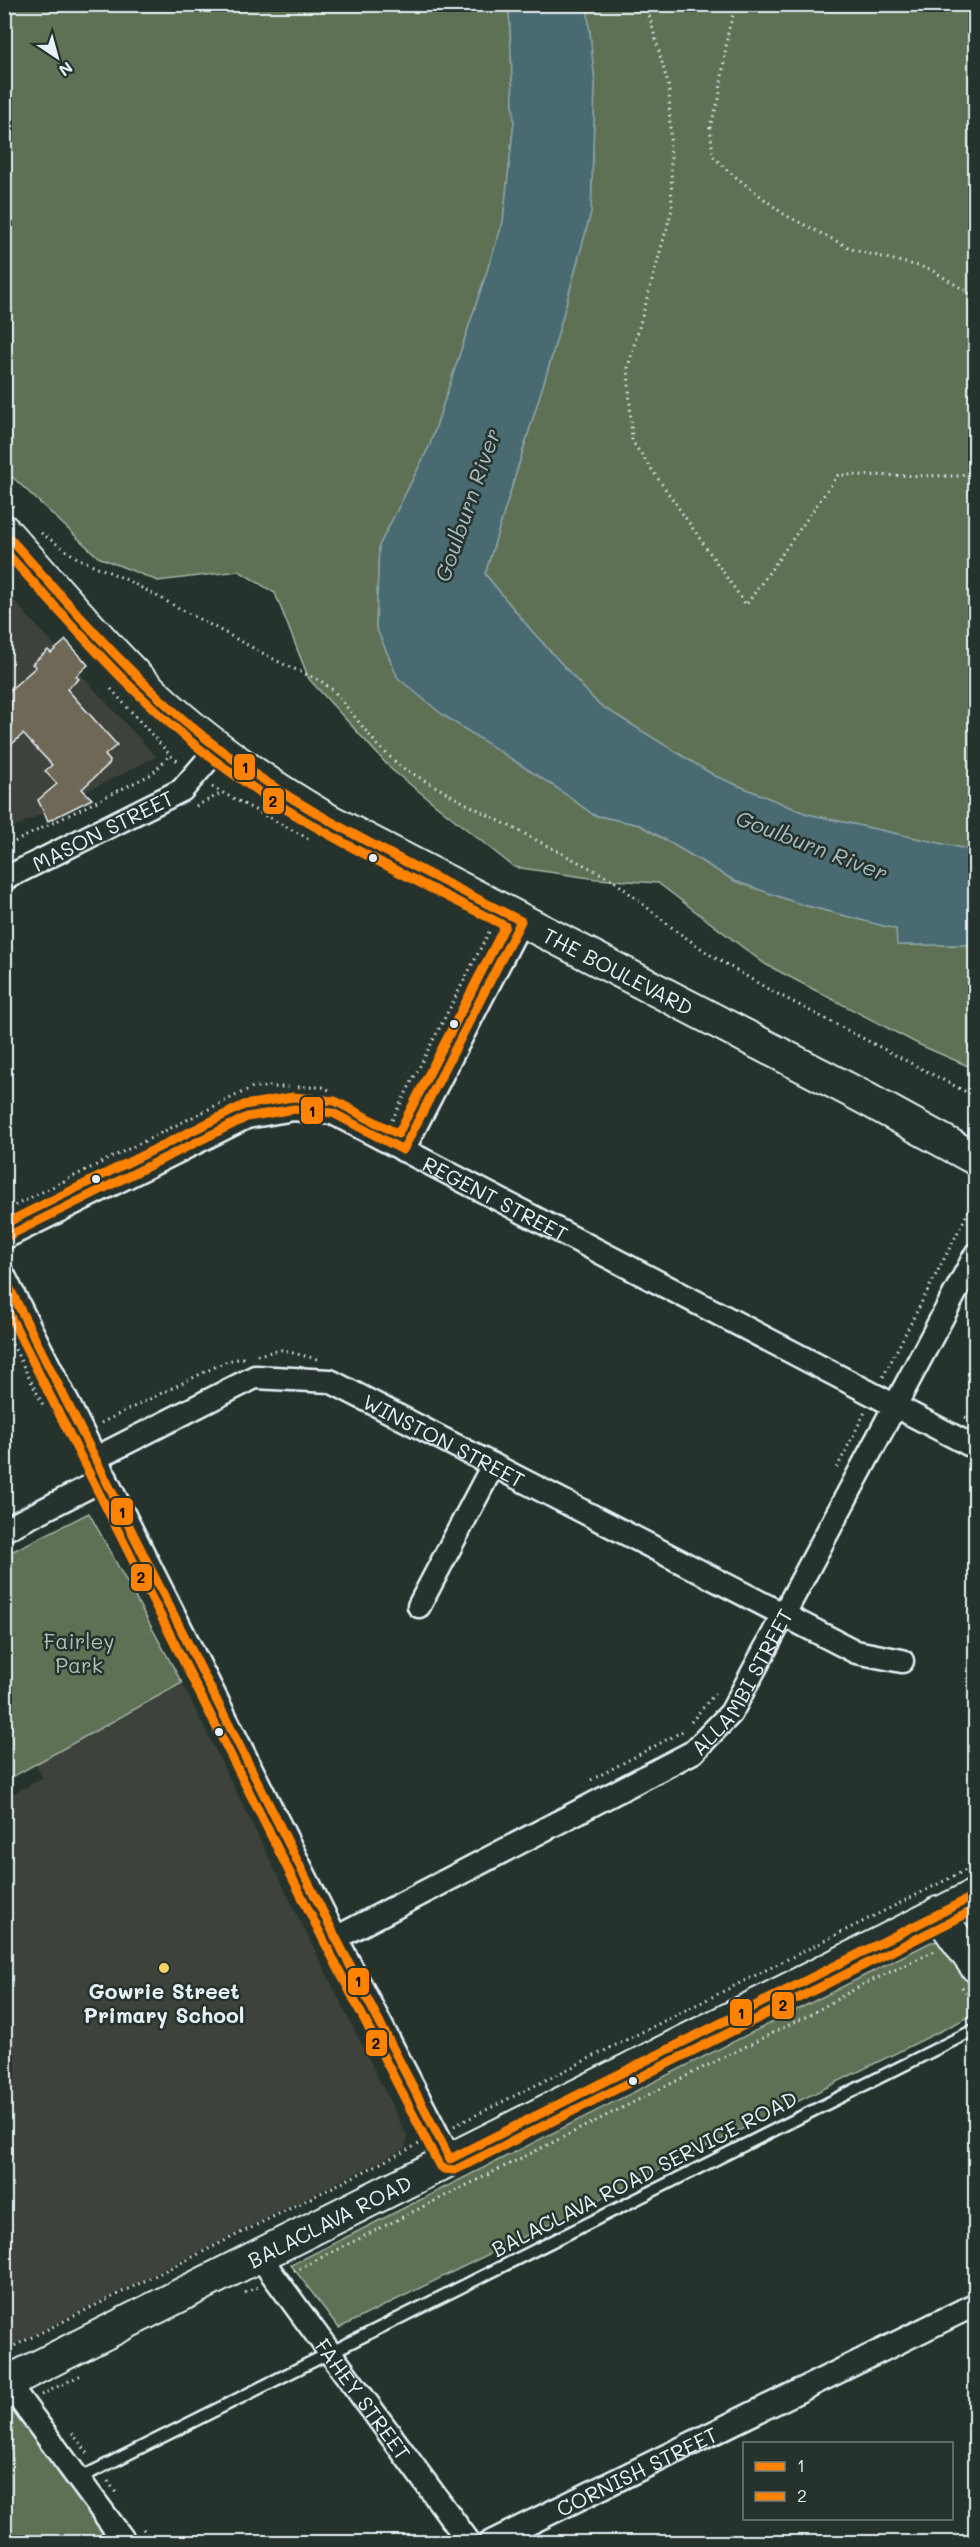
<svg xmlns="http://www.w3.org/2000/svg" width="980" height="2547" viewBox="0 0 980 2547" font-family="Mali,sans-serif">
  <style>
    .built { fill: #3c433a }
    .green { fill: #5f7154; stroke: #a4b1a6; stroke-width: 1.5 }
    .water { fill: #4a6b71; stroke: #89a1a7; stroke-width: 1.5 }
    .building { fill: #6f6857; stroke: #e8f1f8; stroke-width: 1.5 }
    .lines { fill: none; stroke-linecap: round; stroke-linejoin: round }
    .lane-casing { stroke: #e8f1f8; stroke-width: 15 }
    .street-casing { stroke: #e8f1f8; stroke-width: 27 }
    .secondary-casing { stroke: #e8f1f8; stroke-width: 36 }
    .path { stroke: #e8f1f8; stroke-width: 3; stroke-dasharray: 1.5 4.5; stroke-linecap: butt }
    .lane { stroke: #26332d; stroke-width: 10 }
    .street { stroke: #26332d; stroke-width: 22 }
    .secondary { stroke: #26332d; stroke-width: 32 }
    .bus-1-casing { stroke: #26332d; stroke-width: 14 }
    .bus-2-casing { stroke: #26332d; stroke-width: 14 }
    .bus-1 { stroke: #ff8200; stroke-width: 9 }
    .bus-2 { stroke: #ff8200; stroke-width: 9 }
    .bus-dot { fill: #e8f1f8; stroke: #26332d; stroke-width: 2 }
    .poi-dot { fill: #ffd166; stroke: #26332d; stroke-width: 2 }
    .labels { text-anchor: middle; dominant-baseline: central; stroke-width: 5; stroke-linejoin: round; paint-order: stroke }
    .street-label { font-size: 21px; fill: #e8f1f8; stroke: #26332d }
    .park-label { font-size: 21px; fill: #b1beb6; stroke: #26332d }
    .poi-label { font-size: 21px; font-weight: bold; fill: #e8f1f8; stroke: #26332d }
    .water-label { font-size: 22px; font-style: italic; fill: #a9bbc2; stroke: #26332d }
    .line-badge { stroke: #26332d; stroke-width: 2 }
    .pale-badge-label { font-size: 16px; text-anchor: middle; font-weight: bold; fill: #111 }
  </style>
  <rect width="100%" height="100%" fill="#26332d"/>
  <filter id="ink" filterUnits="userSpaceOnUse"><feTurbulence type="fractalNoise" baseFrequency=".0167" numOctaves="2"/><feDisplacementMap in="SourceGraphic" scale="12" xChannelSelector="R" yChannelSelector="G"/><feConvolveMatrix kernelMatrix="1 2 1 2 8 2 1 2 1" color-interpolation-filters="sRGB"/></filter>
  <g filter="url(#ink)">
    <!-- built -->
    <g class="built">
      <path d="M5,591L156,757L5,832Z"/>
      <path d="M182,1683L408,2138L404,2149L5,2349V1798L43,1778L33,1760Z"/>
    </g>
    <!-- green -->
    <g class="green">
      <path d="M4,5H509L514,122L503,222L430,445L379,546L376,627L399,678L443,715L557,788L594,815L640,825L735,881L800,904L896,929L898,945H975V1069L920,1045L765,964L658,883L597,879L514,867L392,770L309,679L275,593L239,571L158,581L98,557L5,470Z"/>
      <path d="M587,5H975V851L807,814L715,776L598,704L530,629L485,574L551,359L591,212L595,84Z"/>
      <path d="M89,1513L182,1683L5,1781V1555Z"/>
      <path d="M948,1941L975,1980V2014L339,2328L291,2265L931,1942Z"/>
      <path d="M4,2409L18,2412L101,2525L102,2542H5Z"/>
    </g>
    <!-- water -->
    <path class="water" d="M509,5H587L595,84L591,212L551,359L485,574L530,629L598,704L715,776L807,814L975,851V945H897L896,929L800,904L735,881L640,825L594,815L557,788L443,715L398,678L376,627L379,546L430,445L503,222L514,122Z"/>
    <!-- building -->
    <path class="building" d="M66,640L88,665L76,676L79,679L67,689L117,745L105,755L110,761L109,764L82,789L92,799L48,821L38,800L57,784L45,771L52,765L23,734L11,745L4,737V695L36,667L32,664L48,650L51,653Z"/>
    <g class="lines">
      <defs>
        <path id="lane" d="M78,2479L976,2029"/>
        <g id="street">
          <path id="s1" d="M4,879L182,790L218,748"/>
          <path d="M403,1150L521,921"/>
          <path id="s2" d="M4,1238L247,1117L294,1109L333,1113L976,1448"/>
          <path d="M4,1276L336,1938L450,2159"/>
          <path id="s3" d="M96,1458L255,1377L330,1381L856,1652L902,1661"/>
          <path d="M4,1530L106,1478"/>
          <path d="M419,1606L493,1465"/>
          <path id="s4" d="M336,1938L693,1752L731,1713L976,1254"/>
          <path id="s5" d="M259,2256L469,2542"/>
          <path d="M7,2382L125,2542"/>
          <path id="s6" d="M491,2542L976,2304"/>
        </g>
        <g id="secondary">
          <path id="s7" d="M4,531C50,582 94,635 143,683C198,738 263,782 330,821L861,1096L976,1159"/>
          <path d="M938,1913L976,1966"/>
          <path id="s8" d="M4,2384L976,1895"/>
        </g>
      </defs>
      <!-- lane casing -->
      <use href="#lane" class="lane-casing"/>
      <!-- street casing -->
      <use href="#street" class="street-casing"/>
      <!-- secondary casing -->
      <use href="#secondary" class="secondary-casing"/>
      <!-- path -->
      <g class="path">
        <path d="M646,4L669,88L672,209L628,367L632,441L746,605L838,475L961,476L976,464"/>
        <path d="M736,4L728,32L719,99L710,126L713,156L728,171L785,215L854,250L930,269L976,297"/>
        <path d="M4,497L14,508"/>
        <path d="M41,533L77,558L125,579L281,663L321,681L334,691L378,746L401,767L463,802L613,880L675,930L712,956L768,989L976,1097"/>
        <path d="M111,689L170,755L180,763"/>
        <path d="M212,787L309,839"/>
        <path d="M196,806L220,794"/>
        <path d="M4,847L152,774L170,755"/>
        <path d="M298,1087H324L332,1092"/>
        <path d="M392,1120L489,932"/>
        <path d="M4,1211L253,1087H291"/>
        <path d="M4,1328L44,1407"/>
        <path d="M257,1355L281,1350L317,1359"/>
        <path d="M883,1377L976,1197"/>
        <path d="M965,1417L976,1422"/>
        <path d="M101,1423L227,1361L244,1358"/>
        <path d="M837,1468L865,1412"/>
        <path d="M691,1722L718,1690"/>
        <path d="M591,1780L683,1731"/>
        <path d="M962,1987L976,2006"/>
        <path d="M454,2126L976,1865"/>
        <path d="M294,2271L811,2014L862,1985L935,1951"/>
        <path d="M245,2293L258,2287"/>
        <path d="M4,2351L419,2144"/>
        <path d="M41,2395L81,2375"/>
        <path d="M72,2433L90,2456"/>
        <path d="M108,2481L116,2493"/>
        <path d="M143,2529L153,2542"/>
      </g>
      <!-- lane -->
      <use href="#lane" class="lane"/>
      <!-- street -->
      <use href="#street" class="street"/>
      <!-- secondary -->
      <use href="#secondary" class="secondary"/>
      <defs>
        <g id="bus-1">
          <path d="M4,532C72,607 137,686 218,748C311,818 418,868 521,921L403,1150L333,1113L294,1109L247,1117L4,1238"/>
          <path d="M4,1277L336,1938L450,2159L976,1895"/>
        </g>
        <g id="bus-2">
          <path d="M4,550C69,622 132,696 209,756C299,826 404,874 505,926L398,1134L335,1101L293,1097L244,1105L4,1224"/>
          <path d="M4,1304L325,1943L439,2165L444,2169L455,2170L976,1909"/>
        </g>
      </defs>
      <!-- bus-1 casing -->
      <use href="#bus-1" class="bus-1-casing"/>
      <!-- bus-2 casing -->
      <use href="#bus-2" class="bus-2-casing"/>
      <!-- bus-1 -->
      <use href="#bus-1" class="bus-1"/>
      <!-- bus-2 -->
      <use href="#bus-2" class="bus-2"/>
    </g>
  </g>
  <!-- markers -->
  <g class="bus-dot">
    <circle cx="373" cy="858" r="5"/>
    <circle cx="454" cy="1024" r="5"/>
    <circle cx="96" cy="1179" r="5"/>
    <circle cx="219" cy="1732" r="5"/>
    <circle cx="633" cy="2081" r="5"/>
  </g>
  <circle class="poi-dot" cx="164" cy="1968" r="6"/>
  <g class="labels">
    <!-- street labels -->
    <g class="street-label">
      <text stroke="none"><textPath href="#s1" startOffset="110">MASON STREET</textPath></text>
      <text stroke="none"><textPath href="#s7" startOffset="764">THE BOULEVARD</textPath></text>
      <text stroke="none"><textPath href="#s2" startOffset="542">REGENT STREET</textPath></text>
      <text stroke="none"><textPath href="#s3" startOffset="382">WINSTON STREET</textPath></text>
      <text stroke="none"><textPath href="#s4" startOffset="489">ALLAMBI STREET</textPath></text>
      <text transform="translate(644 2173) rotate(-27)">BALACLAVA ROAD SERVICE ROAD</text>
      <text stroke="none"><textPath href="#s8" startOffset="364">BALACLAVA ROAD</textPath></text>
      <text stroke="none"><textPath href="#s5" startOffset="177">FAHEY STREET</textPath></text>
      <text stroke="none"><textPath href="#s6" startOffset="162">CORNISH STREET</textPath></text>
    </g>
    <!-- park labels -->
    <g class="park-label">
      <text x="79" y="1640">Fairley<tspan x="79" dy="24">Park</tspan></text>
    </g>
    <!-- poi labels -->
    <g class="poi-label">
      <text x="164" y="1990">Gowrie Street<tspan x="164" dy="24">Primary School</tspan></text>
    </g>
    <!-- water labels -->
    <g class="water-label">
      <text transform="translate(467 505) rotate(-71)">Goulburn River</text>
      <text transform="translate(812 845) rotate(21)">Goulburn River</text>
    </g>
  </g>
  <g class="line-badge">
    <rect x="233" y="753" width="23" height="28" rx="6" fill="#ff8200"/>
    <rect x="262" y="787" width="23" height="28" rx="6" fill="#ff8200"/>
    <rect x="300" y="1096" width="24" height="29" rx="6" fill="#ff8200"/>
    <rect x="110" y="1497" width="24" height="29" rx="6" fill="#ff8200"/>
    <rect x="130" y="1563" width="23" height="29" rx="6" fill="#ff8200"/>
    <rect x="347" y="1967" width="23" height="29" rx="6" fill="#ff8200"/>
    <rect x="771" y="1991" width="24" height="29" rx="6" fill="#ff8200"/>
    <rect x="729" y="1998" width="24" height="29" rx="6" fill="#ff8200"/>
    <rect x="365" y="2029" width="23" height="28" rx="6" fill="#ff8200"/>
  </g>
  <g class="pale-badge-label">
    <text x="245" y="773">1</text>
    <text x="273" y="807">2</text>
    <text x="312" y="1117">1</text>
    <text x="122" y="1518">1</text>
    <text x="141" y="1583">2</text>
    <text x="358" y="1987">1</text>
    <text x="783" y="2011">2</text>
    <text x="741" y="2019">1</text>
    <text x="376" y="2049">2</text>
  </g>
  <!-- margin -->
  <rect width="980" height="2547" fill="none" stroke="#26332d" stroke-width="24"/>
  <rect x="12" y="12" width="956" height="2523" fill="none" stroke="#e8f1f8" stroke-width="2" filter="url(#ink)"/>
  <!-- legend -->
  <rect x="743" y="2442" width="210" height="78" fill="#26332d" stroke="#747f7e" stroke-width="1.5"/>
  <rect x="755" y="2462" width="30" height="9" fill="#ff8200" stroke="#747f7e" stroke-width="1.5"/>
  <text x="797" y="2472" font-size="18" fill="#e8f1f8">1</text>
  <rect x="755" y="2492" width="30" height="9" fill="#ff8200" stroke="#747f7e" stroke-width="1.5"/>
  <text x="797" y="2502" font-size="18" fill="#e8f1f8">2</text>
  <!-- north arrow -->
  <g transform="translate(57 57) rotate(144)" stroke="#26332d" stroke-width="4.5" paint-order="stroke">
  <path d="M0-4.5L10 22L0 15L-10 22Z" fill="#e8f1f8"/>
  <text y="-9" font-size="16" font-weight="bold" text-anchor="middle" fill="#e8f1f8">N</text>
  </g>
</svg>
